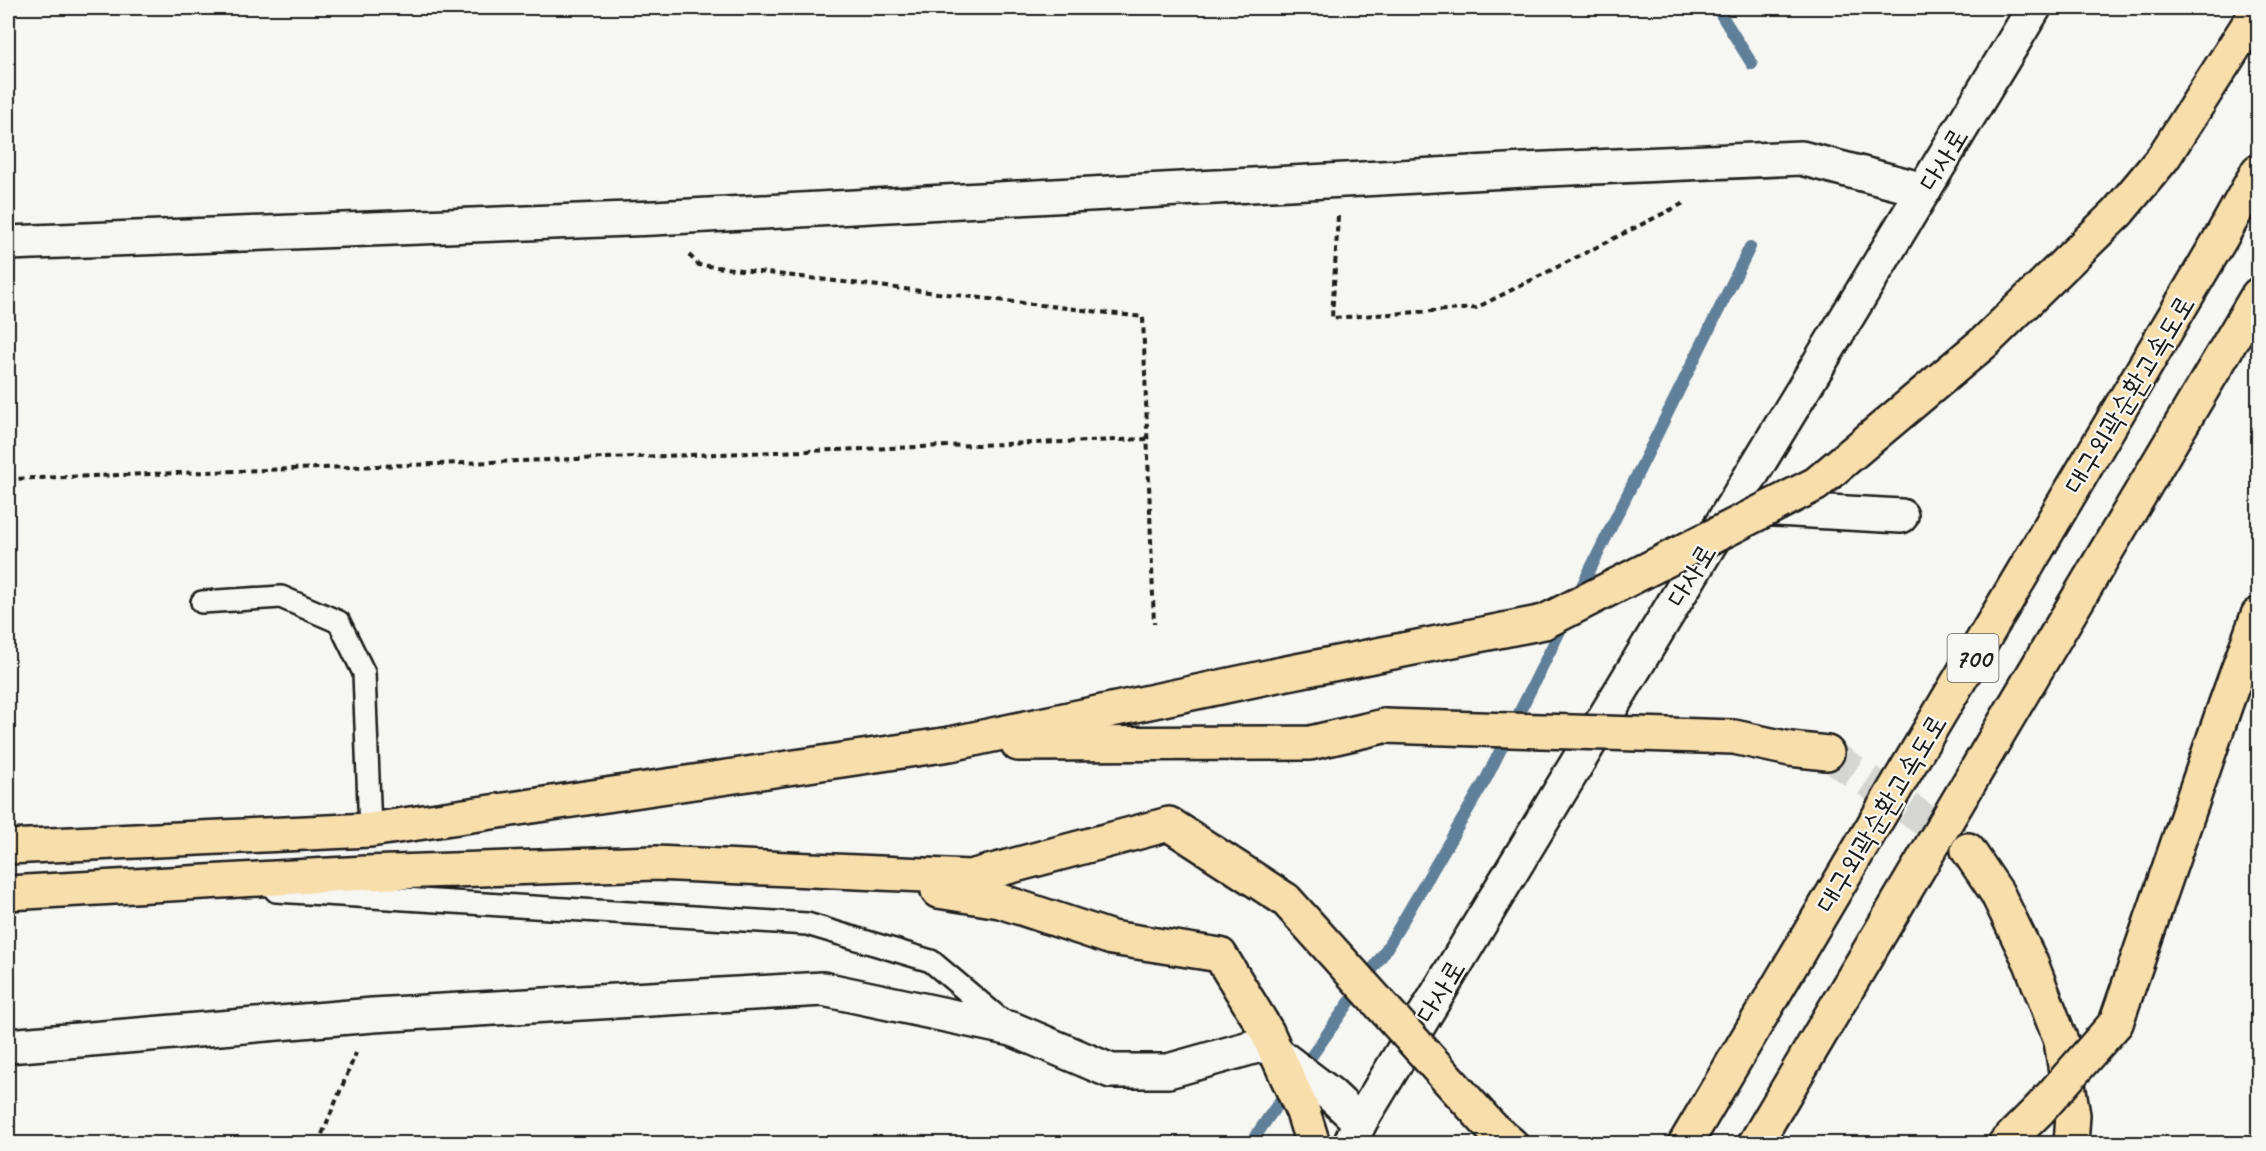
<svg xmlns="http://www.w3.org/2000/svg" width="2266" height="1151" viewBox="0 0 2266 1151" font-family="Caveat,'Poor Story',sans-serif">
  <style>
    .lines { fill: none; stroke-linecap: round; stroke-linejoin: round }
    .stream { stroke: #608099; stroke-width: 12 }
    .highway-tunnel { stroke: #d5d5d2; stroke-width: 33; stroke-dasharray: 33 16; stroke-linecap: butt }
    .lane-casing { stroke: #1c1c1c; stroke-width: 26 }
    .street-casing { stroke: #1c1c1c; stroke-width: 38 }
    .secondary-casing { stroke: #1c1c1c; stroke-width: 38 }
    .highway-casing { stroke: #1c1c1c; stroke-width: 38 }
    .path { stroke: #1c1c1c; stroke-width: 4; stroke-dasharray: 6 4.5; stroke-linecap: butt }
    .lane { stroke: #f6f6f2; stroke-width: 21 }
    .street { stroke: #f6f6f2; stroke-width: 33 }
    .secondary { stroke: #f6f6f2; stroke-width: 33 }
    .highway { stroke: #f8deab; stroke-width: 33 }
    .highway-bridge-casing { stroke: #1c1c1c; stroke-width: 38; stroke-linecap: butt }
    .highway-bridge { stroke: #f8deab; stroke-width: 33 }
    .labels { text-anchor: middle; dominant-baseline: central; stroke-width: 4.5; stroke-linejoin: round; paint-order: stroke }
    .shield { fill: #f6f6f2; stroke: #5d5d5c; stroke-width: 1.5 }
    .shield-label { font-size: 27px; font-weight: bold; fill: #1c1c1c }
    .street-label { font-size: 28px; fill: #1c1c1c; stroke: #f6f6f2 }
  </style>
  <rect width="100%" height="100%" fill="#f6f6f2"/>
  <filter id="ink" filterUnits="userSpaceOnUse"><feTurbulence type="fractalNoise" baseFrequency=".0167" numOctaves="2"/><feDisplacementMap in="SourceGraphic" scale="12" xChannelSelector="R" yChannelSelector="G"/><feConvolveMatrix kernelMatrix="1 2 1 2 8 2 1 2 1" color-interpolation-filters="sRGB"/></filter>
  <g filter="url(#ink)">
    <g class="lines">
      <!-- stream -->
      <g class="stream">
        <path d="M1717,8L1752,64"/>
        <path d="M1576,598L1750,247"/>
        <path d="M1301,1071L1384,953L1486,779L1566,619"/>
        <path d="M1250,1144L1289,1088"/>
      </g>
      <!-- highway-tunnel -->
      <path class="highway-tunnel" d="M1827,753L1964,847"/>
      <defs>
        <g id="lane">
          <path d="M202,602L281,597L339,622L364,673L370,830"/>
          <path d="M276,891L807,924L931,961L1007,1025"/>
        </g>
        <g id="street">
          <path d="M8,243L654,218L1525,170L1801,158L1924,190"/>
          <path d="M1756,508L1901,516"/>
          <path d="M8,1046L373,1015L823,989L1012,1029L1111,1071H1168L1264,1044L1330,1094L1360,1122"/>
        </g>
        <path id="secondary" d="M1350,1144L1360,1122L2034,8"/>
        <g id="highway">
          <path d="M2118,212L2163,158L2258,10"/>
          <path d="M1734,737L1790,749L1827,753"/>
          <path d="M1018,744L1310,743L1384,726"/>
          <path d="M8,847L370,830L950,744L1282,674"/>
          <path d="M1968,850L1997,893L2031,963L2061,1041L2073,1115L2071,1144"/>
          <path d="M938,891L1000,901L1112,938L1220,955L1267,1032L1303,1112L1313,1144"/>
          <path d="M8,893L366,873L655,863L970,877L1169,824L1286,900"/>
          <path d="M2116,1023L2225,706L2258,615"/>
          <path d="M1492,1128L1511,1144"/>
          <path d="M1685,1144L2222,236L2258,171"/>
          <path d="M1755,1144L2258,295"/>
          <path d="M2005,1144L2039,1110"/>
        </g>
      </defs>
      <!-- lane casing -->
      <use href="#lane" class="lane-casing"/>
      <!-- street casing -->
      <use href="#street" class="street-casing"/>
      <!-- secondary casing -->
      <use href="#secondary" class="secondary-casing"/>
      <!-- highway casing -->
      <use href="#highway" class="highway-casing"/>
      <!-- path -->
      <g class="path">
        <path d="M1338,216L1332,318L1476,308L1686,202"/>
        <path d="M689,255L699,265L1143,317L1154,624"/>
        <path d="M8,479L1147,439"/>
        <path d="M318,1144L356,1053"/>
      </g>
      <!-- lane -->
      <use href="#lane" class="lane"/>
      <!-- street -->
      <use href="#street" class="street"/>
      <!-- secondary -->
      <use href="#secondary" class="secondary"/>
      <!-- highway -->
      <use href="#highway" class="highway"/>
      <defs>
        <g id="highway-bridge">
          <path d="M1282,674L1544,622L1816,484L1987,340L2118,212"/>
          <path d="M1384,726L1734,737"/>
          <path d="M1286,900L1492,1128"/>
          <path d="M2039,1110L2116,1023"/>
        </g>
      </defs>
      <!-- highway-bridge casing -->
      <use href="#highway-bridge" class="highway-bridge-casing"/>
      <!-- highway-bridge -->
      <use href="#highway-bridge" class="highway-bridge"/>
    </g>
  </g>
  <g class="labels">
    <!-- shield labels -->
    <rect class="shield" x="1947.5" y="634" width="51" height="48" rx="4.5"/>
    <g class="shield-label">
      <text x="1973" y="658">700</text>
    </g>
    <!-- street labels -->
    <g class="street-label">
      <text transform="translate(1943 159) rotate(-59)">다사로</text>
      <text transform="translate(2129 394) rotate(-59)">대구외곽순환고속도로</text>
      <text transform="translate(1691 575) rotate(-59)">다사로</text>
      <text transform="translate(1881 813) rotate(-59)">대구외곽순환고속도로</text>
      <text transform="translate(1440 991) rotate(-59)">다사로</text>
    </g>
  </g>
  <!-- margin -->
  <rect width="2266" height="1151" fill="none" stroke="#f6f6f2" stroke-width="30"/>
  <rect x="15" y="15" width="2236" height="1121" fill="none" stroke="#1c1c1c" stroke-width="2" filter="url(#ink)"/>
</svg>
